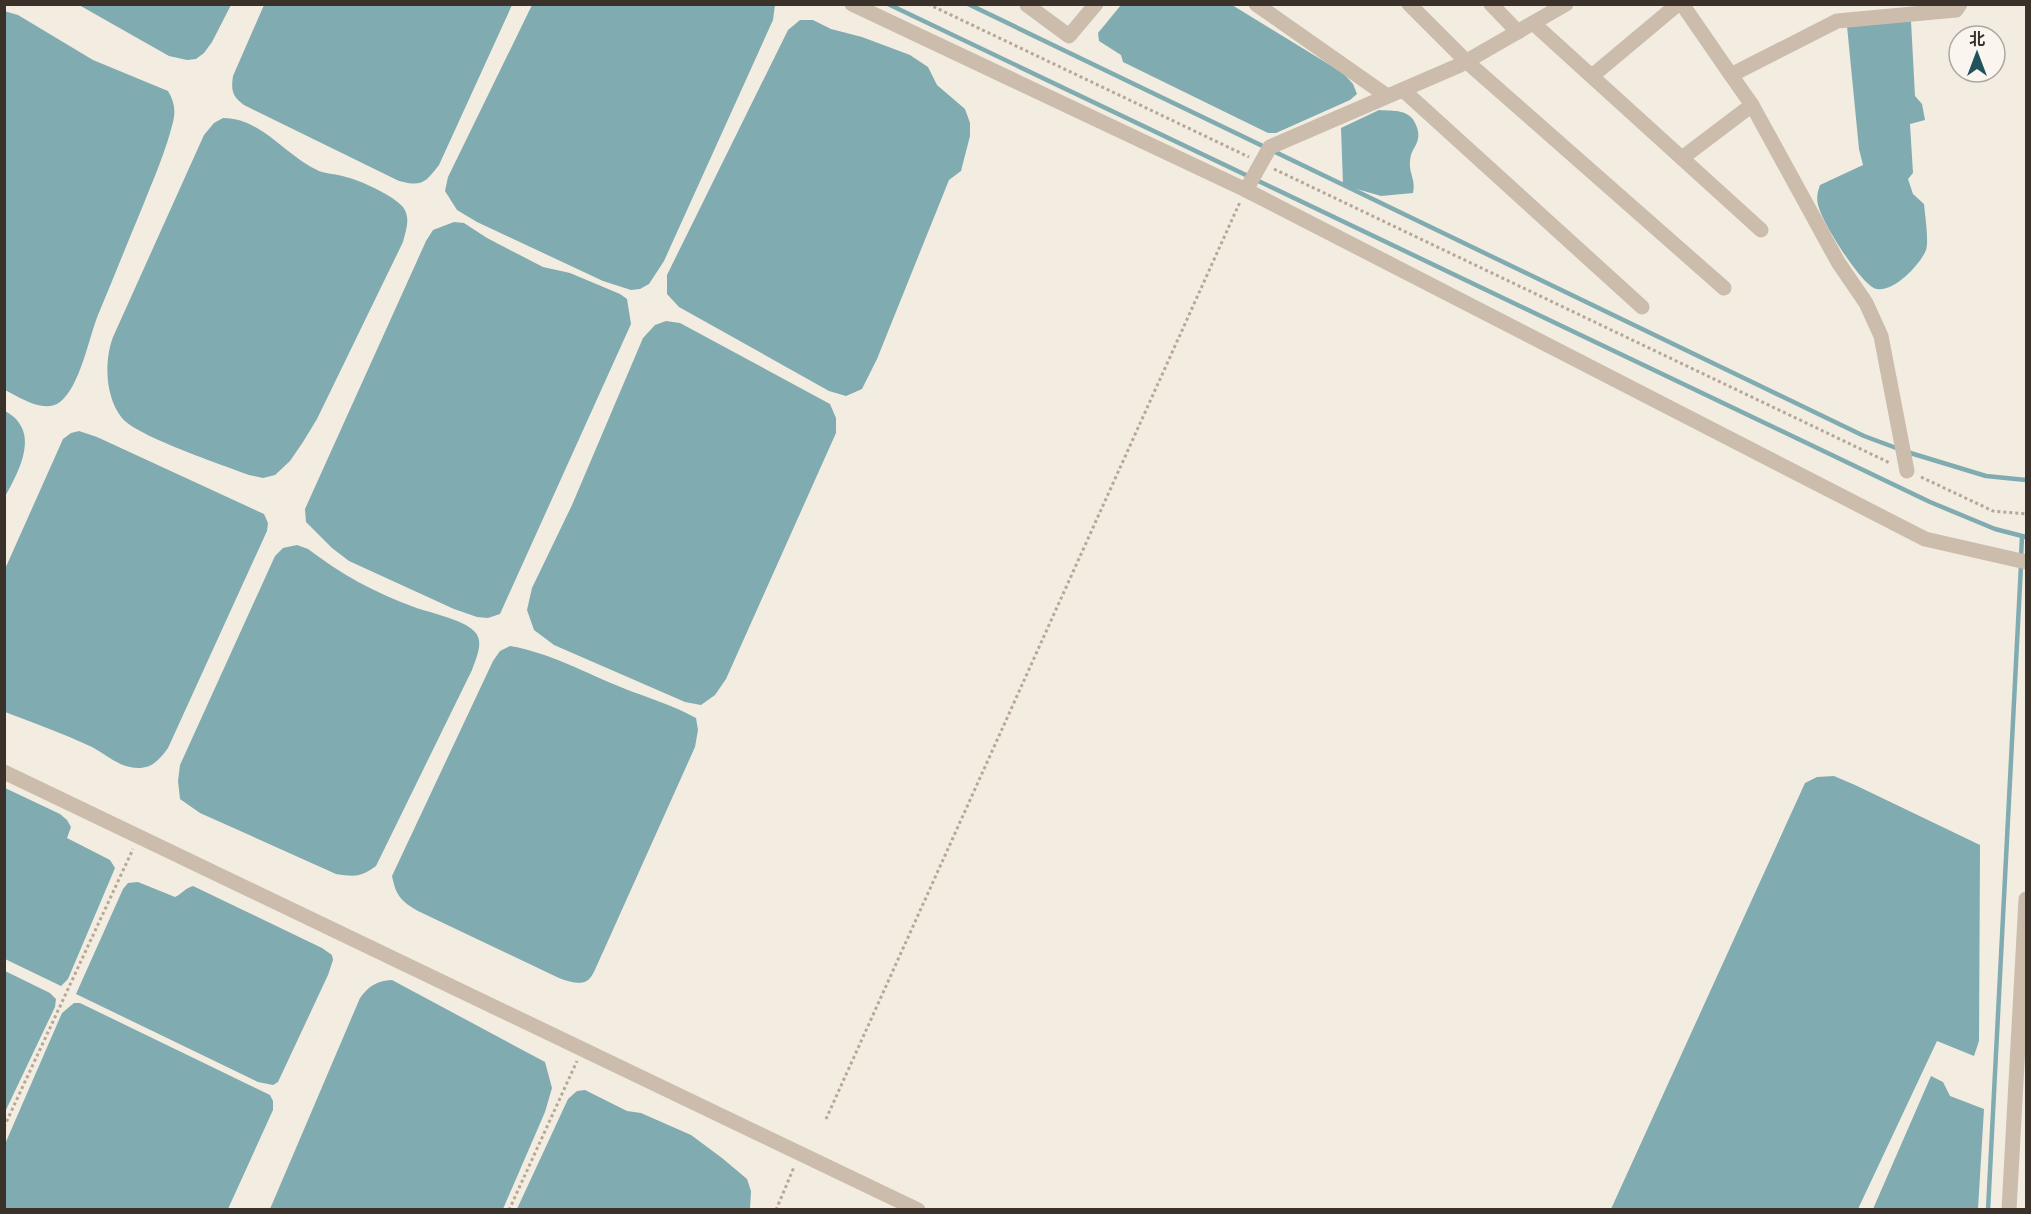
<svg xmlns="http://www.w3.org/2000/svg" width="2031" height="1214" viewBox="0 0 2031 1214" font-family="'Alegreya Sans','Noto Sans SC',sans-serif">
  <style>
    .water { fill: #80abb0 }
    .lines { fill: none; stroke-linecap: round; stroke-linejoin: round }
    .stream { stroke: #80abb0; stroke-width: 4.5 }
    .path { stroke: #b7a797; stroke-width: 3; stroke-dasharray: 3 3; stroke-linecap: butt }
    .minor { stroke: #cbbcac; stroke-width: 15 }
  </style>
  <rect width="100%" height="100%" fill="#f3ece1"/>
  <!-- water -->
  <g class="water">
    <path d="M79,5H231L212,42L204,53L196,59L187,60L169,56Z"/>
    <path d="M264,5L265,4L512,5L439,165C425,183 422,187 399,181L244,105C232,96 231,90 233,76Z"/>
    <path d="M532,5H775L773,20L664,261L649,284L640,289L631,290L603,281L477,222L457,210L445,191L448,177Z"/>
    <path d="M1121,5H1232L1343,73L1353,84L1357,94L1350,100L1276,133H1268L1123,62L1121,55L1099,41L1098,33Z"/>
    <path d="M4,11L18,15L93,60L168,91C174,101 176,110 173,122C166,151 153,180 142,208C127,244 113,279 98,315C89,337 80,387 60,402C44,414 19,397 5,390Z"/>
    <path d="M800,20H813L831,29L862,37L910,55L928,67L937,85L965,109L970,123V136L961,171L949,180L877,359L862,389L846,396L829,391L679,307L667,294V275L788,30Z"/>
    <path d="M1911,21L1915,96L1922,104L1925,120L1910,124L1913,173L1908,179L1913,194L1924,204C1925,215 1929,241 1926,250C1920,265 1894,292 1877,289C1862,287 1823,223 1819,208C1816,200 1817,193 1820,185L1863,165L1859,149L1847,26Z"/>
    <path d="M1379,110C1394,111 1410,109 1416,125C1418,130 1419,133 1418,139C1416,148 1411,149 1410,161C1409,175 1416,179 1413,193L1381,196L1343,185L1341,128Z"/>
    <path d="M223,118C262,118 285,156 319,171C327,174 337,174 346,177C360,180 394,196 403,207C411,218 406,230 403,242L317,419L303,442L290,461L275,475L263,478L249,475C223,465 136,436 122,418C105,397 104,361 113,337L204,135L214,123Z"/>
    <path d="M454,222L464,223L487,238L543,267L570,273L620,294L627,299L631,324L500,614L488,618L477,617L454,609L349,561L332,548L306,522L305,509L426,241L433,230Z"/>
    <path d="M666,321L680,323L830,404L836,418V433L726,679L715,695L701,705L685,702L554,645L534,630L527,610L532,588L572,505L643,338L655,325Z"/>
    <path d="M5,411C42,431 19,471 5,497Z"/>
    <path d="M79,431L97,437L264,514L268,523L267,531L168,748C160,759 153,768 138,768C120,768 107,755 92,747C64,734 34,723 5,712V569L63,439L71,433Z"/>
    <path d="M297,545L308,549C341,574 375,593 414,607C430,613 462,619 474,631C485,641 476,658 472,670L376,866C361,877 355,877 336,874L200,813L180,799L178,781L180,765L275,556L283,548Z"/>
    <path d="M510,646C548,652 588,674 623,688C648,698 673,705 696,718L698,730L695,747L603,952C590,979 592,990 559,978L418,911C401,901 396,896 392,876L493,661L500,651Z"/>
    <path d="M1834,776L1855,785L1980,845L1979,1041L1974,1056L1937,1041L1858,1209H1611L1805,783L1817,777Z"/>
    <path d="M5,788L60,814L67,820L71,827L67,838L110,860L115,868L68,979L61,986L5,959Z"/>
    <path d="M138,882L175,897C182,894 185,888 193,886L322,948L332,955L333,960L328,975L278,1082L273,1085L258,1082L76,994L123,889L128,883Z"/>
    <path d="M5,971L50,993L56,999L55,1007L5,1112Z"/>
    <path d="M392,980L545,1062L552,1088L545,1112L503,1209H270L360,998C369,986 376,981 392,980Z"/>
    <path d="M74,1003H80L270,1095L273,1101V1110L228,1209H5V1144L62,1013Z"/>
    <path d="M1931,1076L1943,1082L1950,1096L1984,1109L1978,1209H1873Z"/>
    <path d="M585,1090L627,1111L641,1113L691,1135L722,1158L747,1179L751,1191L750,1209H517L568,1099L577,1091Z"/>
  </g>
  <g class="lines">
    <!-- stream -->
    <g class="stream">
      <path d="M888,4L1930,502L1995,529L2026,537"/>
      <path d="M968,4L1864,436L1899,449"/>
      <path d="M1907,452L1986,476L2026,480"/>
      <path d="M2021,557L2022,537"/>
      <path d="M1988,1210L2021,565"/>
    </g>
    <!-- path -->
    <g class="path">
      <path d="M928,4L1249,157"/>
      <path d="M1274,169L1890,463"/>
      <path d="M1921,477L1993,511L2026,514"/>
      <path d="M826,1119L1240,202"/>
      <path d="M4,1127L133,849"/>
      <path d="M509,1210L577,1061"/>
      <path d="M776,1210L794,1167"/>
    </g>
    <!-- minor -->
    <g class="minor">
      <path d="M852,4L1246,190L1925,539L2026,562"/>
      <path d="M1256,4L1387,96"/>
      <path d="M1409,4L1466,61L1724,288"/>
      <path d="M1491,4L1518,32"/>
      <path d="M1682,4L1731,75"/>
      <path d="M1027,5L1069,36L1096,4"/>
      <path d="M1533,23L1761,230"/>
      <path d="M1592,76L1678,4"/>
      <path d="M1403,90L1642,307"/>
      <path d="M1752,105L1838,262L1866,303L1881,336L1907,471"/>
      <path d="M1682,158L1752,105L1731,75L1837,21L1956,10L1960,4"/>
      <path d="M1246,190L1270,147L1460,65L1566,4"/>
      <path d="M4,772L918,1210"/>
      <path d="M2009,1210L2026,899"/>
    </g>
  </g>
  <!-- border -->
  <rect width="2031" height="1214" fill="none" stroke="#3a312b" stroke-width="12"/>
  <!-- north arrow -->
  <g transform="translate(1977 54)"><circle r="28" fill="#faf5ee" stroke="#ada7a0" stroke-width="1.5"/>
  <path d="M0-4.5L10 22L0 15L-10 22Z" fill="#21535b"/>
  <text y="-9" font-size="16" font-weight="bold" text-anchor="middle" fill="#3a312b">北</text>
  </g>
</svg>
